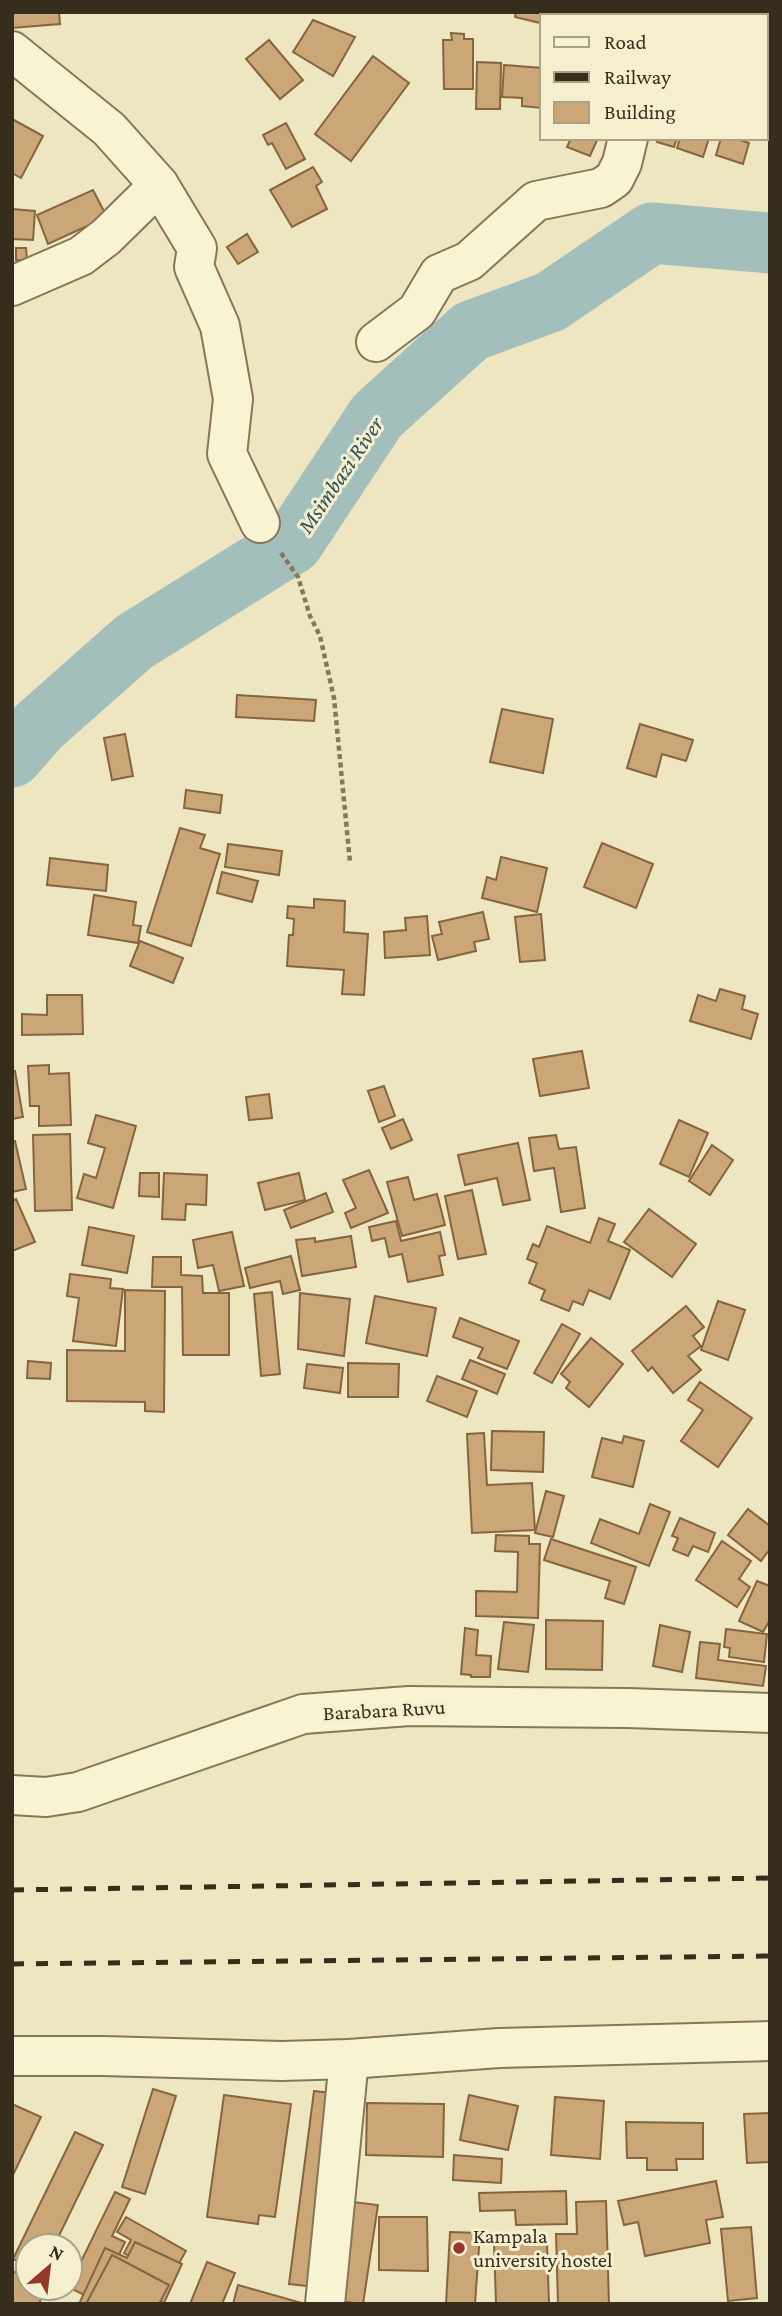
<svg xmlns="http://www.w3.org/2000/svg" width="782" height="2316" viewBox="0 0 782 2316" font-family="'Crimson Pro',serif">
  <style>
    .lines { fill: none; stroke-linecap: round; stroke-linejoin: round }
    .river { stroke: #a3bfbb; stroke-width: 61 }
    .building { fill: #cba677; stroke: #85653f; stroke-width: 2 }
    .minor-casing { stroke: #867759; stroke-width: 42 }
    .path { stroke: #867759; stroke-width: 4.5; stroke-dasharray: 5 3.5; stroke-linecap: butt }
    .minor { stroke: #f8f3d3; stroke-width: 38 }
    .rail { stroke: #362d1d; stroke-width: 5; stroke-dasharray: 12 12; stroke-linecap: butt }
    .poi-dot { fill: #94392a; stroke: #f5efd0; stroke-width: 2.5 }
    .labels { text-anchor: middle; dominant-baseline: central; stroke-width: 6; stroke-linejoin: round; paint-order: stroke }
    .street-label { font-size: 21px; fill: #362d1d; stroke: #f5efd0 }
    .poi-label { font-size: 21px; fill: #362d1d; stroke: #f5efd0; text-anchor: start }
    .water-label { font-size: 23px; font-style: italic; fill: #2c5255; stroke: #f5efd0 }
  </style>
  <rect width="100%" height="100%" fill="#ede6c0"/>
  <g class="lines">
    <!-- river -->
    <path class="river" d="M12,757L38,727L134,642L293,543L377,416L471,331L550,302L652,233L770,243"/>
  </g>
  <!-- building -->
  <g class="building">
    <path d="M12,12H59L60,24L12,28Z"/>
    <path d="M516,12H543L540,23L515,17Z"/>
    <path d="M546,12H604V16H545Z"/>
    <path d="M313,20L355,37L333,76L293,52Z"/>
    <path d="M451,33L464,34V39H473V89H444L443,40H452Z"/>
    <path d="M269,40L303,80L280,99L246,59Z"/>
    <path d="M373,56L409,83L351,161L315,134Z"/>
    <path d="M477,62L501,63L500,109H476Z"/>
    <path d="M504,65L542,68V108L522,106V98L502,97Z"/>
    <path d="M12,119L43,136L21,178L12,173Z"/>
    <path d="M286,123L305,159L286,169L272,143L268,145L263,135Z"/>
    <path d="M571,138H598L590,156L567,147Z"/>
    <path d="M658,138H677L674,147L657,142Z"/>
    <path d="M680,138H709L703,157L677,148Z"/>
    <path d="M721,138H734L749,143L743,164L716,155Z"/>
    <path d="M313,167L322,182L316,186L327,209L292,227L270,190Z"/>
    <path d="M93,190L107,217L48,244L37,215Z"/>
    <path d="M12,209L35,211L33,240L12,239Z"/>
    <path d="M247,234L258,252L238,264L227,247Z"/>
    <path d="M16,248H26L27,260H16Z"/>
    <path d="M237,695L316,700L314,721L236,717Z"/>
    <path d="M502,709L553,719L543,773L490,762Z"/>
    <path d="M640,724L693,740L686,761L662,754L656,777L627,768Z"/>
    <path d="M125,734L133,776L112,780L104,738Z"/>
    <path d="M186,790L222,795L220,813L184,808Z"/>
    <path d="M180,828L205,835L200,848L220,854L191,946L147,932Z"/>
    <path d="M602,843L653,864L636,908L584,887Z"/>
    <path d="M228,844L282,851L279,875L225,867Z"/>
    <path d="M501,857L547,868L537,912L482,898L487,877L496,880Z"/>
    <path d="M50,858L108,865L106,891L47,885Z"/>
    <path d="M222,872L258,881L252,902L217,893Z"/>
    <path d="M94,895L136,902L133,925L141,926L138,943L88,935Z"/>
    <path d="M314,899L345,901L344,932L368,934L364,995L342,994L344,970L287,966L289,935H293L294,919L287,918L288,906L314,908Z"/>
    <path d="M483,912L489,939L474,942L476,951L438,960L432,936L442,934L439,922Z"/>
    <path d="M541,914L545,960L520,962L515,917Z"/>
    <path d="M427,916L430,955L385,958L384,932L406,930L405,918Z"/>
    <path d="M140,941L183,958L173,983L130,966Z"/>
    <path d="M720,989L745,996L742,1009L758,1014L751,1039L690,1021L698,995L716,1001Z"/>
    <path d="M47,995H82L83,1034L22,1035V1014L47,1015Z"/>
    <path d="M582,1051L589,1088L540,1096L533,1059Z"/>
    <path d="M49,1065V1074L69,1073L71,1125L39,1126V1106H30L28,1066Z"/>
    <path d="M12,1071H15L23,1117L12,1119Z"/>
    <path d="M384,1086L395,1116L379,1122L368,1091Z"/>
    <path d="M269,1094L272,1118L249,1120L246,1097Z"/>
    <path d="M96,1115L136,1126L113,1208L77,1198L84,1174L96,1178L105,1148L88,1143Z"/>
    <path d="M403,1119L412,1140L391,1149L382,1128Z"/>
    <path d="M679,1120L708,1133L689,1177L660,1164Z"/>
    <path d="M70,1134L72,1210L35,1211L33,1135Z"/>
    <path d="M556,1135L559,1149L576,1147L585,1208L561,1212L554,1168L534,1171L529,1138Z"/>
    <path d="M12,1141H15L26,1189L12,1192Z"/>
    <path d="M518,1143L530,1200L503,1205L497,1178L465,1185L458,1155Z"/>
    <path d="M712,1145L733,1160L710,1195L689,1181Z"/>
    <path d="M369,1170L388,1213L351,1228L345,1213L356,1208L343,1180Z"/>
    <path d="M140,1173H159V1197L139,1196Z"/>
    <path d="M164,1173L207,1175L206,1205L186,1204L185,1220L162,1219Z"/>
    <path d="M299,1173L305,1200L265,1210L258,1183Z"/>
    <path d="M408,1177L414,1200L437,1194L445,1225L402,1236L387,1182Z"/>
    <path d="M472,1190L486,1254L458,1259L445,1196Z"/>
    <path d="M326,1193L333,1212L291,1228L284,1210Z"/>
    <path d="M16,1199L35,1242L12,1251V1201Z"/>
    <path d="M649,1209L696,1244L672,1277L624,1242Z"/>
    <path d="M599,1218L615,1224L608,1241L630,1250L610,1299L589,1290L583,1305L573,1301L569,1311L541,1300L545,1290L529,1283L537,1263L527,1259L533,1244L539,1247L547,1226L590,1243Z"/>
    <path d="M396,1221L401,1241L440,1232L445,1255L439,1256L443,1275L408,1282L402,1254L389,1257L385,1238L372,1241L369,1227Z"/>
    <path d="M89,1227L134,1236L127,1273L82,1265Z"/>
    <path d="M232,1232L244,1286L219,1291L213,1265L198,1268L193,1240Z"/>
    <path d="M351,1236L356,1267L302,1276L296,1240L315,1238V1242Z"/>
    <path d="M291,1256L300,1290L283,1294L280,1281L250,1288L245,1268Z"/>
    <path d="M153,1257H181V1275L202,1276L203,1293H229V1355H183L182,1287H152Z"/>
    <path d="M70,1274L111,1279L110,1288L123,1289L116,1346L73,1341L79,1298L67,1296Z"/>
    <path d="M125,1290L165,1291L164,1412L145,1411V1402L67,1401V1350L125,1351Z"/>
    <path d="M272,1292L280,1374L261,1376L254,1294Z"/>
    <path d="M300,1293L350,1299L344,1356L298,1349Z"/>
    <path d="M375,1296L436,1308L427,1356L366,1343Z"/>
    <path d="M718,1301L745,1310L728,1360L701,1350Z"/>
    <path d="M686,1306L704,1327L693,1336L701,1346L688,1356L701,1370L673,1393L652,1367L648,1371L632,1351Z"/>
    <path d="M460,1318L519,1341L507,1369L478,1358L483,1348L453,1337Z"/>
    <path d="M562,1324L580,1334L552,1383L534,1373Z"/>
    <path d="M591,1338L623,1364L589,1407L566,1388L570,1382L561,1374Z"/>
    <path d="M470,1360L505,1374L497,1394L462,1379Z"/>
    <path d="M28,1361L51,1363L50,1379L27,1378Z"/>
    <path d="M348,1363L399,1364L398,1397H348Z"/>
    <path d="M307,1364L343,1368L340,1393L304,1388Z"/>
    <path d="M437,1376L477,1391L467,1417L427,1401Z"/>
    <path d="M700,1382L752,1418L718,1467L681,1441L703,1410L688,1400Z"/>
    <path d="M492,1431L544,1432L543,1472L491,1470Z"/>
    <path d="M484,1433L487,1485L532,1483L535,1530L472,1533L467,1434Z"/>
    <path d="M624,1436L644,1441L633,1487L592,1477L602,1438L622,1443Z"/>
    <path d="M546,1491L564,1496L553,1537L535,1533Z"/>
    <path d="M650,1504L670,1512L649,1566L591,1543L600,1519L639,1534Z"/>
    <path d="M748,1509L770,1526V1549L761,1561L728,1535Z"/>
    <path d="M680,1518L715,1533L708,1552L693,1546L688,1556L673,1550L678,1538L672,1536Z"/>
    <path d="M496,1535L529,1536V1544H540L538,1618L476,1616V1591L517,1592L518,1552L495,1551Z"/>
    <path d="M551,1539L636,1567L624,1604L605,1598L610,1581L544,1560Z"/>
    <path d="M722,1541L751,1561L739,1579L750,1587L737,1607L696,1580Z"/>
    <path d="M757,1581L770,1586V1620L763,1632L739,1621Z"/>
    <path d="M546,1620L603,1621L602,1670L546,1669Z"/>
    <path d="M504,1622L534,1625L528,1672L498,1669Z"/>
    <path d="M660,1625L690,1632L682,1672L653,1666Z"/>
    <path d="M465,1628L478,1630L476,1655L491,1656L490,1677H471V1675L461,1674Z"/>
    <path d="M726,1629L767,1634L764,1662L729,1657L730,1648L724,1647Z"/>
    <path d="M700,1642L720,1644L718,1660L766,1666L763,1686L696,1678Z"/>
    <path d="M153,2089L176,2096L145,2194L122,2187Z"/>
    <path d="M314,2091L340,2094L316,2287L289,2284Z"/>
    <path d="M224,2095L291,2104L275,2217L259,2215L258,2224L207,2217Z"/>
    <path d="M469,2095L518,2106L508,2150L460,2140Z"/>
    <path d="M555,2097L604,2101L600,2159L551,2155Z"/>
    <path d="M367,2103L444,2104L443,2157L366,2155Z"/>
    <path d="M12,2104L41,2117L12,2177Z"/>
    <path d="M770,2113V2162L747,2163L744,2114Z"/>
    <path d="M626,2122L703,2123V2159H676L677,2170H647V2158H627Z"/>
    <path d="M75,2132L103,2145L54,2246H28V2266L13,2259Z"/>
    <path d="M454,2155L502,2159L501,2183L453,2180Z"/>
    <path d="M716,2181L723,2217L706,2220L710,2243L645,2256L638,2222L624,2225L618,2201Z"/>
    <path d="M566,2191L567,2224L516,2225L515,2210L480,2211L479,2193Z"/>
    <path d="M115,2192L130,2199L112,2236L125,2242L119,2255L106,2249L91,2281L95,2283L88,2297L70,2288V2284Z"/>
    <path d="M606,2201L609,2304H558L556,2234H577L576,2202Z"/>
    <path d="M353,2202L378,2205L363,2304L338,2301Z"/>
    <path d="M126,2217L186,2251L170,2279L124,2253L131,2240L117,2232Z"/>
    <path d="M379,2217H427L428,2271L379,2270Z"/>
    <path d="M751,2227L757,2298L728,2301L721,2229Z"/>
    <path d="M450,2232L480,2233L475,2304H446Z"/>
    <path d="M135,2242L182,2264L164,2303L135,2290L129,2304H79L105,2248L127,2258Z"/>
    <path d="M547,2243L549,2304H496L494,2244Z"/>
    <path d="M112,2255L169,2285L159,2304H86Z"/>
    <path d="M207,2262L235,2273L222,2304H190Z"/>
    <path d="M12,2271L28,2277V2288H45L39,2304H12Z"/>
    <path d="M238,2285L305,2304H233Z"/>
  </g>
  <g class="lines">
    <defs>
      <g id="minor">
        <path d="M630,12V16"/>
        <path d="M12,51L109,129L159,185L197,248L194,267L220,326L233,399L227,454L260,523"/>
        <path d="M12,286L81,256L106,237L159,185"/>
        <path d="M376,342L417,311L439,274L469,261L536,201L601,188L614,179L622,163L628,138"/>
        <path d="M12,1795L46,1797L78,1792L303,1714L409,1706L628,1708L770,1713"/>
        <path d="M12,2056H103L282,2061L349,2059L499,2048L770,2041"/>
        <path d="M325,2304L349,2059"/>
      </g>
    </defs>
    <!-- minor casing -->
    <use href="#minor" class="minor-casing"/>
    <!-- path -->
    <path class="path" d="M281,553L298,577L310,616L320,636L334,698L350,862"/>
    <!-- minor -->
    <use href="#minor" class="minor"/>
    <!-- rail -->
    <g class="rail">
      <path d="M12,1890L770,1878"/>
      <path d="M12,1964L770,1956"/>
    </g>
  </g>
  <!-- markers -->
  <circle class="poi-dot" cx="459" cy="2248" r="7"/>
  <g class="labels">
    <!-- street labels -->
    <g class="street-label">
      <text transform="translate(384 1710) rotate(-3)">Barabara Ruvu</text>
    </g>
    <!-- poi labels -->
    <g class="poi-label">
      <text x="473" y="2236">Kampala<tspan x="473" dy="24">university hostel</tspan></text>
    </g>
    <!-- water labels -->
    <g class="water-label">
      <text transform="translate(340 475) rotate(-56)">Msimbazi River</text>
    </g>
  </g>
  <!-- border -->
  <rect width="782" height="2316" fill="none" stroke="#362d1d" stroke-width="28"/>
  <!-- legend -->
  <rect x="540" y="14" width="228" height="126" fill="#f5efd0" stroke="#a9a188" stroke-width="2"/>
  <rect x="554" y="37" width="35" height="10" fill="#f8f3d3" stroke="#a9a188" stroke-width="2"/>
  <text x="604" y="49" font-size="21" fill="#362d1d">Road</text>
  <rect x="554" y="72" width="35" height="10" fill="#362d1d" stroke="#a9a188" stroke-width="2"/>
  <text x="604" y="84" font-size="21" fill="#362d1d">Railway</text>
  <rect x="554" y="102" width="35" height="21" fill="#cba677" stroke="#a9a188" stroke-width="2"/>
  <text x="604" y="119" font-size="21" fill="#362d1d">Building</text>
  <!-- north arrow -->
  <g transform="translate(49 2267) rotate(28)"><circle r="33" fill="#f5efd0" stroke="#a9a188" stroke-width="2"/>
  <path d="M0-5L12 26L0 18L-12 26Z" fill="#94392a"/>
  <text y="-10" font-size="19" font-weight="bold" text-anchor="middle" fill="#362d1d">N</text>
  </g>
</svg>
